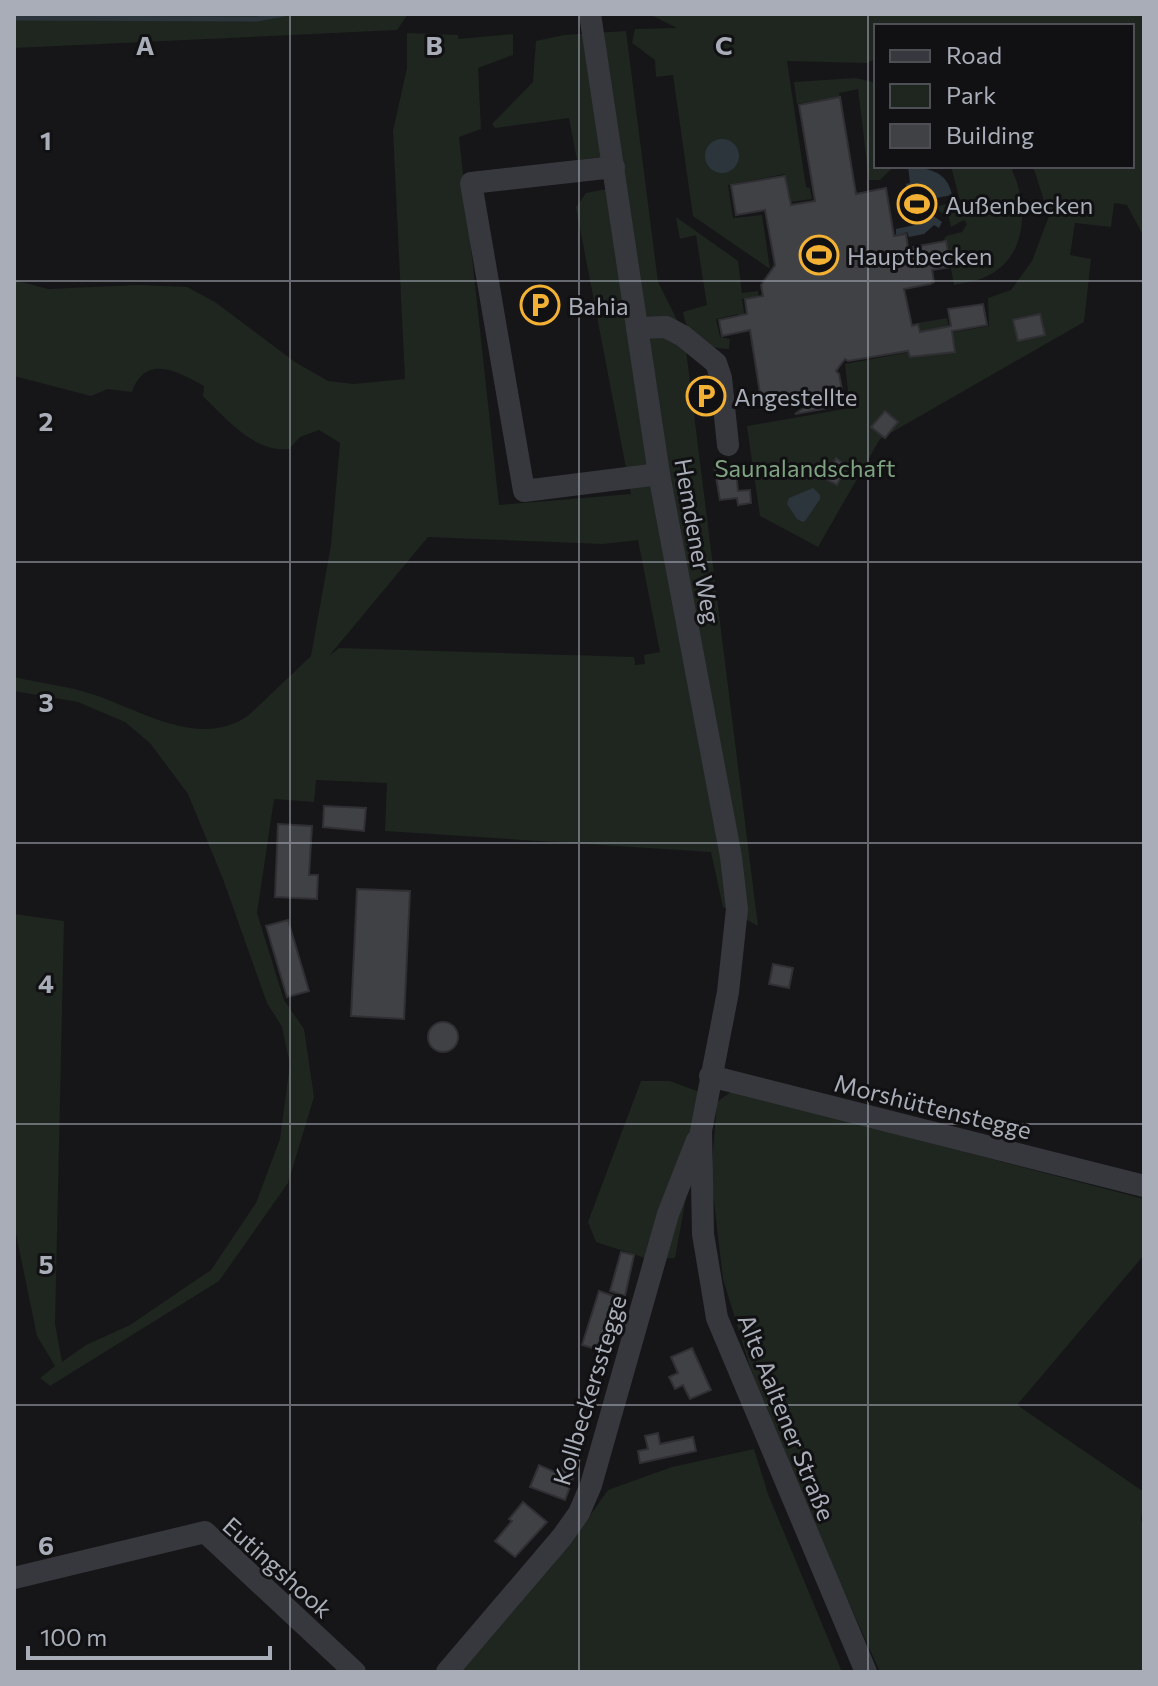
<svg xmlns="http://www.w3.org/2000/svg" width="1158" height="1686" viewBox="0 0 1158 1686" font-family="Commissioner,sans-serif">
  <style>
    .green { fill: #1e261f; fill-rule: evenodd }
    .water { fill: #2c353c }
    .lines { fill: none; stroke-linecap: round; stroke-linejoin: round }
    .stream { stroke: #2c353c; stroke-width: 5 }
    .building { fill: #404145; stroke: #303034; stroke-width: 2 }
    .minor { stroke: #37383d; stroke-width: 22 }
    .grid { fill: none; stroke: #a8adb8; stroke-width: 2; stroke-opacity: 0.55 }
    .labels { text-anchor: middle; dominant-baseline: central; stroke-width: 6; stroke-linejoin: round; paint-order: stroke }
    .poi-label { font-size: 24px; fill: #a8adb8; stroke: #111113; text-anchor: start }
    .park-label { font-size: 24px; fill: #7fa381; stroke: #111113 }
    .street-label { font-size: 24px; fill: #a8adb8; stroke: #111113 }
    .grid-label { font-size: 26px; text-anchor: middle; font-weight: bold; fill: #a8adb8; stroke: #111113; stroke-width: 6; stroke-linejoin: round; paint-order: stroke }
  </style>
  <rect width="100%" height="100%" fill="#161618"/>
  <!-- green -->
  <g class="green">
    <path d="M14,14H408L397,30L14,48Z"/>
    <path d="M649,14H1144V237L1127,205L1114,203L1111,227L1075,223L1070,255L1091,259L1084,322L880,439L818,547L760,516L747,426L850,408L845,364L916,351L913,324L947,318L950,333L989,326L988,298L1011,290L1032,261L1049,216L1033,166H1132V26H876V59L867,63L787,61L806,187L810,188L812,199L791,202L785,174L728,185L733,218L762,215L770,269L693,216L673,75L656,77L655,60L632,43L635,29L677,28Z"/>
    <path d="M626,31L658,282L684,334L758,926L723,907L711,852L385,831L387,783L316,780L314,802L274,799L257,913L284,1000L304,1029L314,1097L288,1183L219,1281L50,1386L40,1378L55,1366L37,1336L14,1224V914L64,921L55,1324L62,1362L86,1345L130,1325L211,1270L256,1203L280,1139L290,1064L282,1027L267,1003L223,879L188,794L150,743L125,722L78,702L14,691V677C40,683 67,686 92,694C141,710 200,750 249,715L311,656L331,545L340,443L319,430L300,437L289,449C255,453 226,419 203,396L204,386C178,372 146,353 132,392L108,389L91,396L14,376V280L48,289L139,285L187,287L215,302L295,362L328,381L354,384L405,379L393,131L407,68V33L458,35V39L513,34V55L478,68L481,129L459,137L499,505L631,494L576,207L586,193L607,189L602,157L577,160L569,118L495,128L492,124L533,82L536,41L564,35ZM428,537L603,544L638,540L660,652L644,655L645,664L635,665L634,657L339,648L329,656Z"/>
    <path d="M856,78L876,83V166H894L880,180H869L858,89L839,93L840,97L797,104L794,82Z"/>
    <path d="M951,166H1010C1026,196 1029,243 1001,267C988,279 970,282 954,285L946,241H943L946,236L962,232L967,224L964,220L951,227L949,218L939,211L938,206L960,201Z"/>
    <path d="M676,217L738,261L742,293L758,291L759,296L742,299L747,332H743L738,314L716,319L720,337L730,339L729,349C704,348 687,338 683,312L707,305L696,235L680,239Z"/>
    <path d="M641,1081H670L702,1093L697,1137L675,1258L648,1259L596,1242L588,1222Z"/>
    <path d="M732,1091L1144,1199V1255L1017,1405L1144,1492L1141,1520L1144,1526V1672H880L830,1561L751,1370L723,1279L711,1176L717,1102Z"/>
    <path d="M754,1449L768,1494L842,1672H459L577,1534L608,1490L672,1467Z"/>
  </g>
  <!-- water -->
  <g class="water">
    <circle cx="722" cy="156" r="17"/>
    <path d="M908,166C928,169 947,170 952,195L920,201L921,207L942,222L939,228L934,225L924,234L909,237L907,232L896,236V229L915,225L912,220L906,221L905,210L915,207L914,201H909L906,184L910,183Z"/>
    <path d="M813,488L820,495V499L806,520L803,522L797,519L787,504L789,498Z"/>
  </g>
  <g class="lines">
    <!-- stream -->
    <path class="stream" d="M14,18L257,19L284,14"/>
  </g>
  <!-- building -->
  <g class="building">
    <path d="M840,97L856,194L886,188L894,236L906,234L908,248L946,241L951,267L932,270L934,282L930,284L904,289L912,326L918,324L920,332L951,326L948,309L983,304L987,325L952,331L955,352L910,357L908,351L848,361L845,359L836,371L839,374L845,405L795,414L820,396L762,406L750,330L722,336L719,320L747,314L745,299L763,296L761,285L775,265L765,210L736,215L731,185L785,176L791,205L815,201L799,105Z"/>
    <path d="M1040,314L1045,335L1018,341L1013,320Z"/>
    <path d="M885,411L898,422L885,438L871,427Z"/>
    <path d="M836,458L847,466L837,485L826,479Z"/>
    <path d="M735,463L738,491L750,490L751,503L738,505L737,498L720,500L714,466Z"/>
    <path d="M324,806L366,808L364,831L323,827Z"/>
    <path d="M278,824L312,826L309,875H318L317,899L275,897Z"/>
    <path d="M357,889L410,891L404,1019L351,1016Z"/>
    <path d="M288,920L309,991L287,997L266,926Z"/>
    <path d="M773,964L793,968L789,988L769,984Z"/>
    <circle cx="443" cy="1037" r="15"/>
    <path d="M621,1252L634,1255L625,1296L610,1291Z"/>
    <path d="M599,1291L619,1298L607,1352L582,1345Z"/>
    <path d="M692,1348L711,1390L690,1399L683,1385L675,1389L669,1377L678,1373L671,1357Z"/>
    <path d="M658,1433L660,1444L693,1437L696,1451L640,1463L638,1451L648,1449L645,1436Z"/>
    <path d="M567,1454L580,1459L565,1500L530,1487L539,1465L559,1474Z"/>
    <path d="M523,1502L547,1522L515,1557L495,1541L512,1521L509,1519Z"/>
  </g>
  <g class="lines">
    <!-- minor -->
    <g class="minor">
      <path d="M590,14L659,474L731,857L737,909L728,992L701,1131L703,1234L717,1318L866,1672"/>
      <path d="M614,167L471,183L524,491L659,474"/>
      <path d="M637,328L666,327L683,336L716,363L721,378L728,445"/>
      <path d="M710,1076L1144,1186"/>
      <path d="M14,1578L205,1532L355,1672"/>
      <path d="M447,1672L562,1537L579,1513L591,1485L668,1214L697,1140"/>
    </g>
  </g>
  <!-- grid -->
  <path class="grid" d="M290,14V1672M579,14V1672M868,14V1672M14,281H1144M14,562H1144M14,843H1144M14,1124H1144M14,1405H1144"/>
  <!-- icons -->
  <defs>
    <symbol id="stadium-ring" viewBox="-11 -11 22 22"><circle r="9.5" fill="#111113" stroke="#f2b134" stroke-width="1.5"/><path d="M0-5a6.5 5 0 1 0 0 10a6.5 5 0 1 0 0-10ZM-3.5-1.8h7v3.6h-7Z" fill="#f2b134"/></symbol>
    <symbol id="parking-ring" viewBox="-11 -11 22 22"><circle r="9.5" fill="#111113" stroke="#f2b134" stroke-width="1.5"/><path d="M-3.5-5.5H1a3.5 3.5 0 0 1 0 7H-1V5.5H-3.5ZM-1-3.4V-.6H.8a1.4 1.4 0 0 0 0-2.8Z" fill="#f2b134"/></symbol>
  </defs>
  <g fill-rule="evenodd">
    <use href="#stadium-ring" x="895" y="182" width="44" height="44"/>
    <use href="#stadium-ring" x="797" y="233" width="44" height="44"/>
    <use href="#parking-ring" x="518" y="283" width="44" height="44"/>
    <use href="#parking-ring" x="684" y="374" width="44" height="44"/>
  </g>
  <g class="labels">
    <!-- poi labels -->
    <g class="poi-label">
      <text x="945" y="204">Außenbecken</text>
      <text x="847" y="255">Hauptbecken</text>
      <text x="568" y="305">Bahia</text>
      <text x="734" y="396">Angestellte</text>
    </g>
    <!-- park labels -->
    <g class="park-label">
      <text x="805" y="467">Saunalandschaft</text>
    </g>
    <!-- street labels -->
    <g class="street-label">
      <text transform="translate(698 541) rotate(80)">Hemdener Weg</text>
      <text transform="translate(933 1106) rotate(14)">Morshüttenstegge</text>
      <text transform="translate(589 1390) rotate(-73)">Kollbeckersstegge</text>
      <text transform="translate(787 1417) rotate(68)">Alte Aaltener Straße</text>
      <text transform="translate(278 1567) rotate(42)">Eutingshook</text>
    </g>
  </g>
  <g class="grid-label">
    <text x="145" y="55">A</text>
    <text x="434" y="55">B</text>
    <text x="724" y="55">C</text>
    <text x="46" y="150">1</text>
    <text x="46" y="431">2</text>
    <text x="46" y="712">3</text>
    <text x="46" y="993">4</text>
    <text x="46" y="1274">5</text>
    <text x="46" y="1555">6</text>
  </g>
  <!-- border -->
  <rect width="1158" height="1686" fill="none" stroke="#a8adb8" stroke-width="32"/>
  <!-- legend -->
  <rect x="874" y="24" width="260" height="144" fill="#111113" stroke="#4d4f55" stroke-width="2"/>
  <rect x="890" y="50" width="40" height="12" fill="#37383d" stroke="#4d4f55" stroke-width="2"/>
  <text x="946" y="64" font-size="24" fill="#a8adb8">Road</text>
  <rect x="890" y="84" width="40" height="24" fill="#1e261f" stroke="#4d4f55" stroke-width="2"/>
  <text x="946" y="104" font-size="24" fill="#a8adb8">Park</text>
  <rect x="890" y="124" width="40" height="24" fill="#404145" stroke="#4d4f55" stroke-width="2"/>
  <text x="946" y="144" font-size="24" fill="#a8adb8">Building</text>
  <!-- scale -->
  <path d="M28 1646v12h242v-12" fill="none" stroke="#a8adb8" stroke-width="4"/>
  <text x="40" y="1646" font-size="24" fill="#a8adb8" stroke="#111113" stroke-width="6" paint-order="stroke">100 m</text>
</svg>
